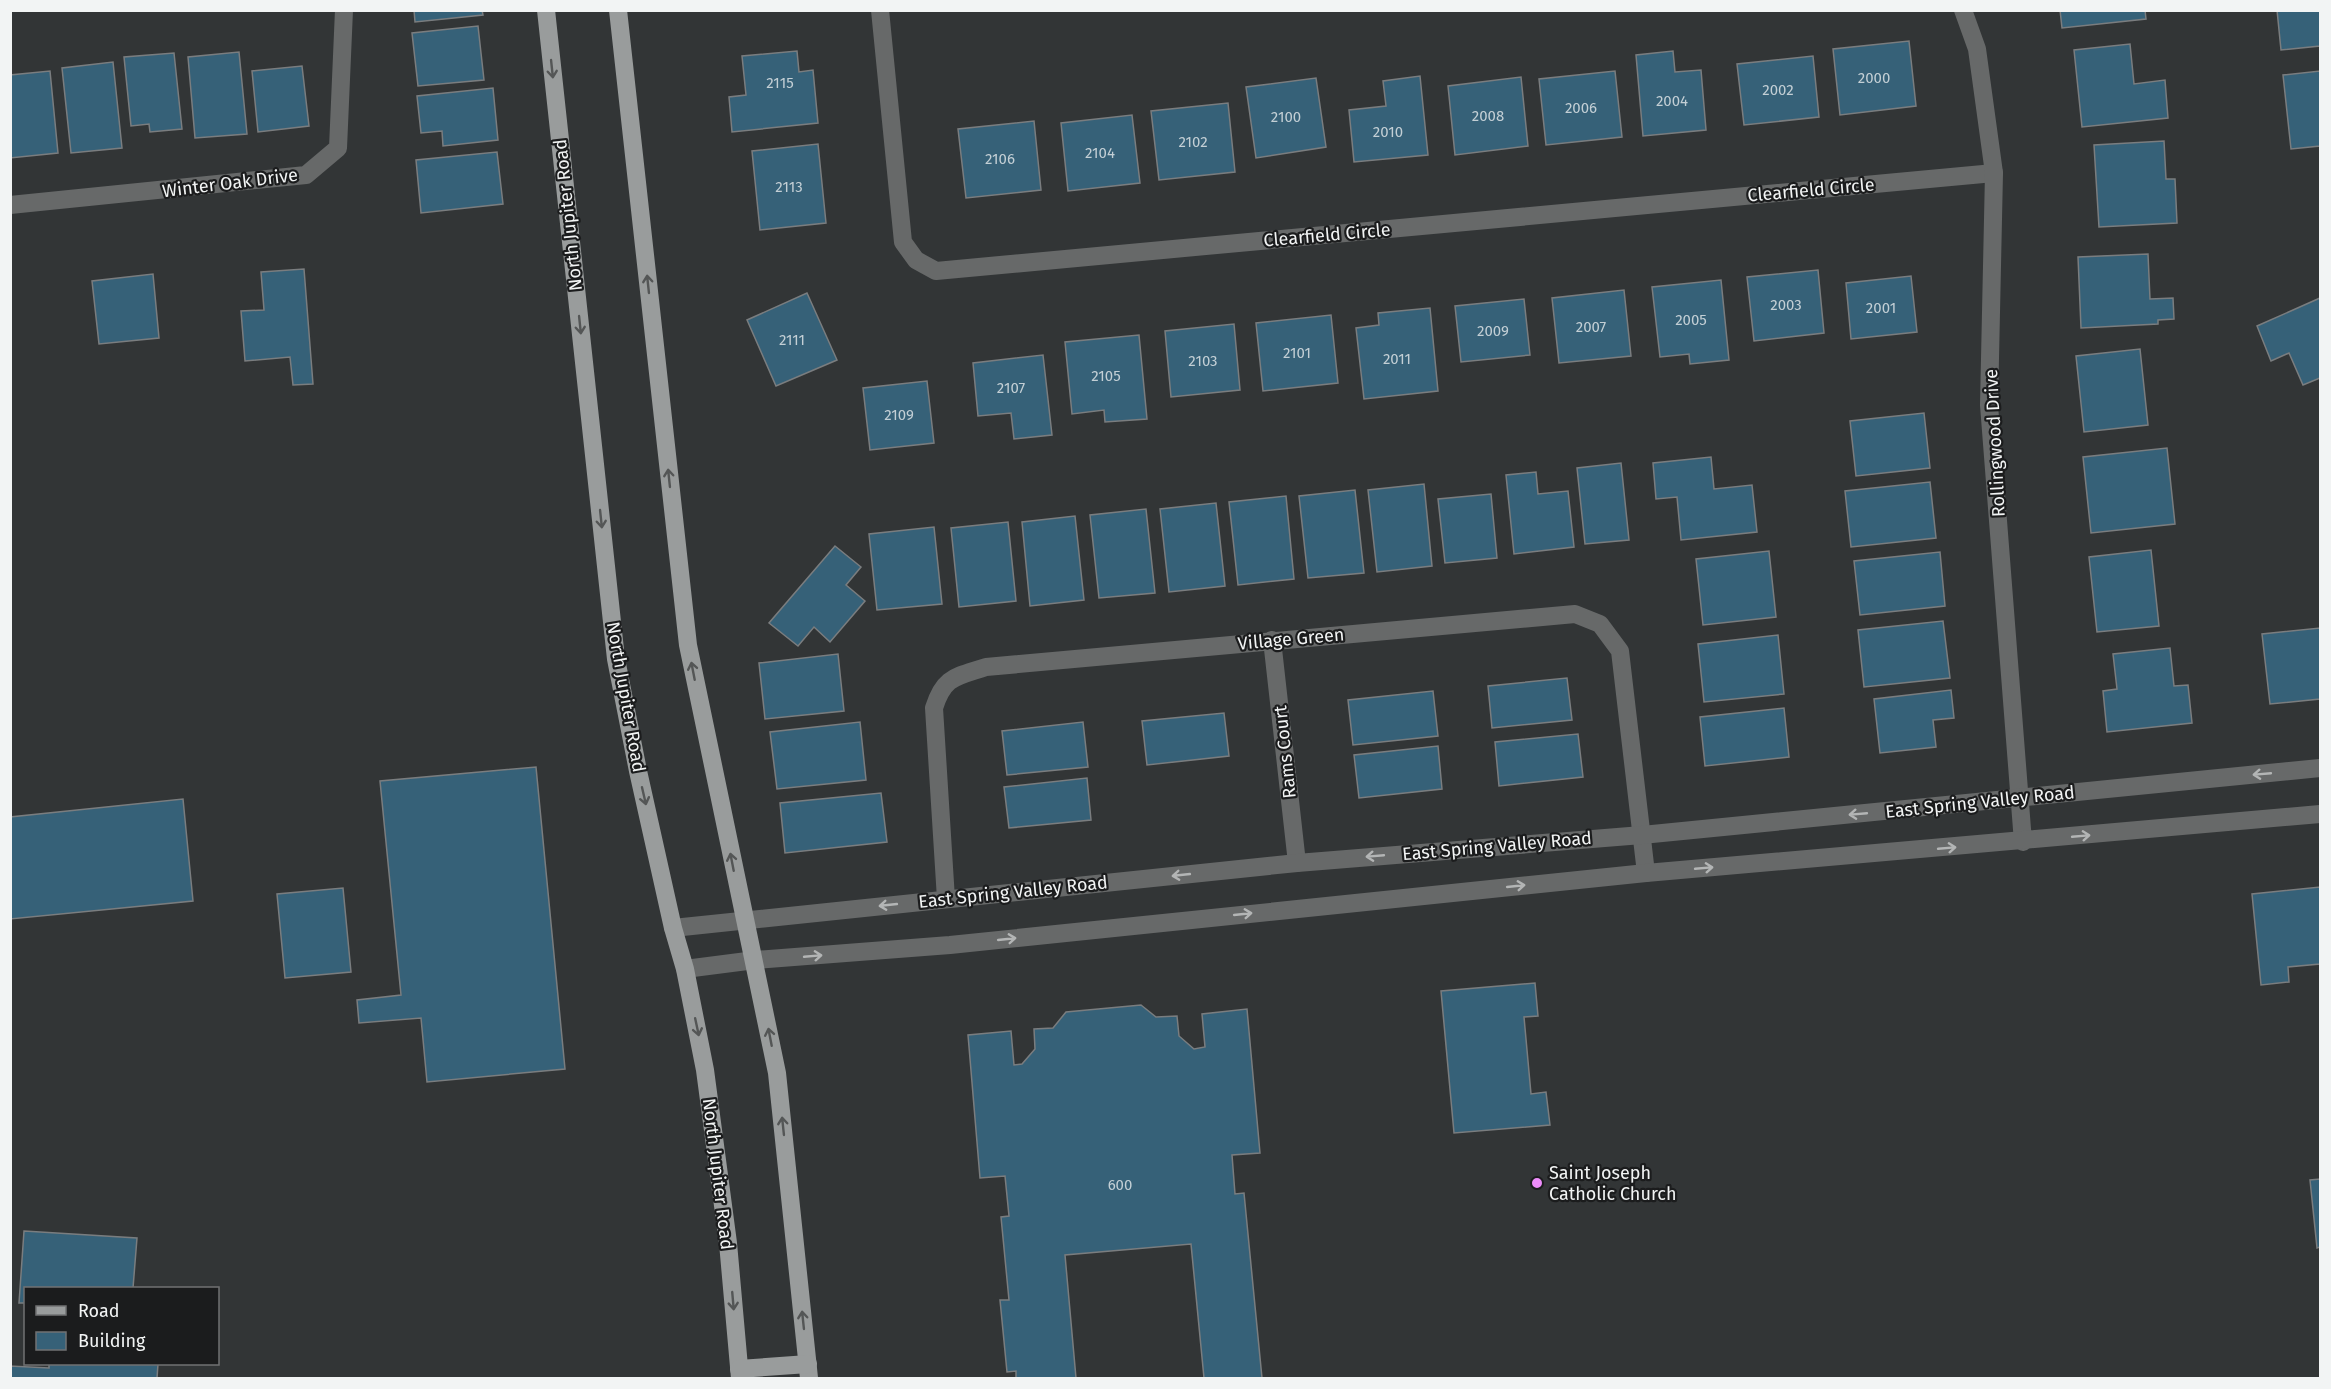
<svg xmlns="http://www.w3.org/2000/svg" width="2331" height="1389" viewBox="0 0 2331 1389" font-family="'Fira Sans',sans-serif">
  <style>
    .building { fill: #366178; stroke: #7a7d7f; stroke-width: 1.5 }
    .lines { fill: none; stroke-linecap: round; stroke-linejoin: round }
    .minor { stroke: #676969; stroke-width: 18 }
    .major { stroke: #999c9c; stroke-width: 18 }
    .oneway { stroke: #545656 }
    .oneway2 { stroke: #b3b5b5 }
    .poi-dot { fill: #ed8cfa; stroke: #1b1c1d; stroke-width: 2 }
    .labels { text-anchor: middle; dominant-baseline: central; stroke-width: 4.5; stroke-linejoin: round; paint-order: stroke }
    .number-label { font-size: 15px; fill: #c3cfd5 }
    .street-label { font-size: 18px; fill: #f2f4f4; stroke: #1b1c1d }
    .poi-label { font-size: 18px; fill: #f2f4f4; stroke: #1b1c1d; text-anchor: start }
  </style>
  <rect width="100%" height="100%" fill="#323536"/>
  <!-- building -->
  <g class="building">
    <path d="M414,10H482L483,15L415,22Z"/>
    <path d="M2060,10H2145L2146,19L2062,28Z"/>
    <path d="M2277,10H2320V46L2281,50Z"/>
    <path d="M478,26L484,80L418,86L412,33Z"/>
    <path d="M1909,41L1916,106L1840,115L1833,49Z"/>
    <path d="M2130,44L2134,84L2165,80L2168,118L2082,127L2074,50Z"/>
    <path d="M797,51L799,72L813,70L818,123L732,132L729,97L746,95L742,56Z"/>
    <path d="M1673,51L1675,72L1701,70L1706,130L1643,136L1636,55Z"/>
    <path d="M239,52L247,134L195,138L188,57Z"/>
    <path d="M174,53L182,129L150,132L149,124L131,126L124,57Z"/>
    <path d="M1813,56L1819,117L1744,125L1737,64Z"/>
    <path d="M113,62L122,148L71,153L62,68Z"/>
    <path d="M302,66L309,126L258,132L252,71Z"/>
    <path d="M50,71L58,153L10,158V75Z"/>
    <path d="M1615,71L1622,137L1546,145L1539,79Z"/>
    <path d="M2320,71V146L2291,149L2283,75Z"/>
    <path d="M1420,76L1428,155L1354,162L1349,110L1386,106L1383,81Z"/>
    <path d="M1521,77L1528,146L1455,155L1448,86Z"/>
    <path d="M1316,78L1326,147L1256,158L1246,87Z"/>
    <path d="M493,88L498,140L443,146L442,131L421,133L417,96Z"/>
    <path d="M1228,103L1235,172L1159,180L1151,111Z"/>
    <path d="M1132,115L1140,183L1068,191L1061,123Z"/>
    <path d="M1034,121L1041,190L966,198L958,129Z"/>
    <path d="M2164,141L2166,179H2175L2177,223L2099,227L2094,145Z"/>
    <path d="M818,144L826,223L760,230L752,151Z"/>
    <path d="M497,152L503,204L421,213L416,160Z"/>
    <path d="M2148,254L2150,299L2173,298L2174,319L2158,320V324L2081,328L2078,257Z"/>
    <path d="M304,269L313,384L293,385L290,357L245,361L241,311L264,310L261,272Z"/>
    <path d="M1818,270L1824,333L1754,341L1747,277Z"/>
    <path d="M153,274L159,338L99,344L92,281Z"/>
    <path d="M1911,276L1917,332L1851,339L1846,283Z"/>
    <path d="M1721,280L1729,360L1690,364L1689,354L1660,357L1652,287Z"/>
    <path d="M1624,290L1631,356L1559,363L1552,298Z"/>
    <path d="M807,293L837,360L776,386L747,320Z"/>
    <path d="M2320,298V378L2303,385L2289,353L2271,361L2257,326Z"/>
    <path d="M1524,299L1530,355L1461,362L1455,306Z"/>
    <path d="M1430,308L1438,391L1364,399L1356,328L1379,325L1378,313Z"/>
    <path d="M1331,315L1338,383L1263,391L1256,323Z"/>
    <path d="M1234,324L1240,390L1171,397L1165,331Z"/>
    <path d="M1139,335L1147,419L1105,422L1104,410L1072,414L1065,342Z"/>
    <path d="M2140,349L2148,425L2084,432L2076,356Z"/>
    <path d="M1043,355L1052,435L1014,439L1011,413L978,416L973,363Z"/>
    <path d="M927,381L934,443L870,450L863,388Z"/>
    <path d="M1924,413L1930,468L1856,476L1850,421Z"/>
    <path d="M2167,448L2175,524L2091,533L2083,457Z"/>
    <path d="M1711,457L1714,489L1752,485L1757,532L1681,540L1677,497L1656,499L1653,463Z"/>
    <path d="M1621,463L1629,540L1585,544L1577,468Z"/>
    <path d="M1536,472L1538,494L1568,491L1574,547L1514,554L1506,475Z"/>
    <path d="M1930,482L1936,538L1851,547L1845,491Z"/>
    <path d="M1424,484L1432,566L1377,572L1368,490Z"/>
    <path d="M1355,490L1364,573L1308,578L1299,496Z"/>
    <path d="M1491,494L1497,558L1445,563L1438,499Z"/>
    <path d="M1286,496L1294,579L1238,585L1229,502Z"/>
    <path d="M1216,503L1225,586L1169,592L1160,509Z"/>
    <path d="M1146,509L1155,593L1099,598L1090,515Z"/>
    <path d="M1075,516L1084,600L1030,606L1022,522Z"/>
    <path d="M1008,522L1016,601L959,607L951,528Z"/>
    <path d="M934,527L942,604L877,610L869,534Z"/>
    <path d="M835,546L861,567L846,585L865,601L830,642L814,627L798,646L769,623Z"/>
    <path d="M2151,550L2159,626L2097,632L2089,557Z"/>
    <path d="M1769,551L1776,617L1703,625L1696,559Z"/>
    <path d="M1940,552L1945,606L1860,615L1854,561Z"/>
    <path d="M1943,621L1950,678L1864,687L1858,630Z"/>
    <path d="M2320,628V699L2270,704L2262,634Z"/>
    <path d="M1778,635L1784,694L1704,702L1698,644Z"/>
    <path d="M2170,648L2174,686L2188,685L2192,723L2107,732L2103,691L2117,689L2113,654Z"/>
    <path d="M838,654L844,711L765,719L759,663Z"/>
    <path d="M1567,678L1572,720L1492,728L1488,686Z"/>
    <path d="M1951,690L1954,718L1933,720L1936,747L1880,753L1874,699Z"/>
    <path d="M1433,691L1438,736L1353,745L1348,700Z"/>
    <path d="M1784,708L1789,757L1705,766L1700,717Z"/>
    <path d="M1224,713L1229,756L1147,765L1142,721Z"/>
    <path d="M860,722L866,780L777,789L770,732Z"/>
    <path d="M1083,722L1088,767L1007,775L1002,731Z"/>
    <path d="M1578,734L1583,777L1499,786L1495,742Z"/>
    <path d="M1438,746L1442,789L1359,798L1354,755Z"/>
    <path d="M536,767L565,1069L427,1082L421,1018L359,1023L357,1000L401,995L380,781Z"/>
    <path d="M1087,778L1091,820L1009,828L1004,787Z"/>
    <path d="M881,793L887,842L785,853L780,803Z"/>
    <path d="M183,799L193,901L10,919V817Z"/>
    <path d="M2320,887V964L2288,967L2289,982L2261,985L2252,894Z"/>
    <path d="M343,888L351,972L285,978L277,894Z"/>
    <path d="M1535,983L1538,1016L1524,1017L1531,1094L1546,1092L1550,1125L1454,1133L1441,991Z"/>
    <path d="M1141,1005L1156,1017L1177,1016L1179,1036L1194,1049L1205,1047L1202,1014L1247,1009L1260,1153L1232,1155L1235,1194L1244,1193L1262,1378H1204L1191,1244L1065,1255L1076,1378H1016V1371L1007,1372L1000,1300H1009L1001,1217L1009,1216L1005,1176L980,1178L968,1035L1011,1031L1014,1065L1022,1064L1035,1049L1034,1029L1053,1028L1066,1012Z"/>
    <path d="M2320,1179V1247L2317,1248L2310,1180Z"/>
    <path d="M24,1231L137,1238L133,1288H26V1303H19Z"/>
    <path d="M49,1364H158L157,1378H10V1366L49,1368Z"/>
  </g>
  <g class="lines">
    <!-- minor -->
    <g class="minor">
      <path d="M880,10L903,242L916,260L936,271L1994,173"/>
      <path d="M1963,10L1977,49L1994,173L1989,405L2023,842"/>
      <path d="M10,205L306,175L338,148L344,10"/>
      <path d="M1272,640L1297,863"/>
      <path d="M946,899L934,708C944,676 956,677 986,667L1575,614L1600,624L1620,651L1646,873"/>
      <path d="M673,928L1297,863L1642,835L2320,768"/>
      <path d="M685,969L755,960L950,945L1646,873L2320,814"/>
    </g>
    <!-- major -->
    <g class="major">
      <path d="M546,10L616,659L638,771L673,928L685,969L705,1070L728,1243L740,1378"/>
      <path d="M618,10L688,645L777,1073L809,1378"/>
      <path d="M739,1369L808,1364"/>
    </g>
  </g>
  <!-- one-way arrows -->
  <defs><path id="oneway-shaft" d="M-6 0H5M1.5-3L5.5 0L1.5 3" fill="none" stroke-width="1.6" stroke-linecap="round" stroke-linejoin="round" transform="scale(1.5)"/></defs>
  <g class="oneway">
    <use href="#oneway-shaft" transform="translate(552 69) rotate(84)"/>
    <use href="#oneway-shaft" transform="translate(648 284) rotate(-96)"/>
    <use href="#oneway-shaft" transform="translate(580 325) rotate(84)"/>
    <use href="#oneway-shaft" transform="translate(669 478) rotate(-96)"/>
    <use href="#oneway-shaft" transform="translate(601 519) rotate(84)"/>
    <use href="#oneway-shaft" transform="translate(693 671) rotate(-101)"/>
    <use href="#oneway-shaft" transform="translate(644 796) rotate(77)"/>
    <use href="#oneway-shaft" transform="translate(732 862) rotate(-101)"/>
    <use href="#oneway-shaft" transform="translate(697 1027) rotate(78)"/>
    <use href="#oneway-shaft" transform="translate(770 1037) rotate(-101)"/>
    <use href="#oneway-shaft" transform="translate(783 1126) rotate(-96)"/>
    <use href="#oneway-shaft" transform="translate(733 1301) rotate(85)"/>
    <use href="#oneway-shaft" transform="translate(803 1320) rotate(-96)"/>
  </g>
  <g class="oneway2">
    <use href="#oneway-shaft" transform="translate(2262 774) rotate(175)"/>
    <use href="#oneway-shaft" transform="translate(1858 814) rotate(175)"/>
    <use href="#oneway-shaft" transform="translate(2081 836) rotate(-5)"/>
    <use href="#oneway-shaft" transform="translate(1947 848) rotate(-5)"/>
    <use href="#oneway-shaft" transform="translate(1375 856) rotate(175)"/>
    <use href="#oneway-shaft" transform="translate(1704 868) rotate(-5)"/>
    <use href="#oneway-shaft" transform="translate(1181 875) rotate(174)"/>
    <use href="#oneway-shaft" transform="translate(1516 886) rotate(-6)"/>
    <use href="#oneway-shaft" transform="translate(888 905) rotate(174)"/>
    <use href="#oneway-shaft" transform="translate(1243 914) rotate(-6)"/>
    <use href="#oneway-shaft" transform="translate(1007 939) rotate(-6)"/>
    <use href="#oneway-shaft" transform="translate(813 956) rotate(-5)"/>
  </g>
  <!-- markers -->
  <circle class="poi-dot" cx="1537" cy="1183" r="6"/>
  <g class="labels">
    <!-- number labels -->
    <g class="number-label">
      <text x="1874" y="78">2000</text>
      <text x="780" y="83">2115</text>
      <text x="1778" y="90">2002</text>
      <text x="1672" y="101">2004</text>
      <text x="1581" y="108">2006</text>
      <text x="1488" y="116">2008</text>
      <text x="1286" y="117">2100</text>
      <text x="1388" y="132">2010</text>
      <text x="1193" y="142">2102</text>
      <text x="1100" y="153">2104</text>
      <text x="1000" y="159">2106</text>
      <text x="789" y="187">2113</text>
      <text x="1786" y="305">2003</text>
      <text x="1881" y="308">2001</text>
      <text x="1691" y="320">2005</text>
      <text x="1591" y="327">2007</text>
      <text x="1493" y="331">2009</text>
      <text x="792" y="340">2111</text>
      <text x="1297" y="353">2101</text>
      <text x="1397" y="359">2011</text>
      <text x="1203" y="361">2103</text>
      <text x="1106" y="376">2105</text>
      <text x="1011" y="388">2107</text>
      <text x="899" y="415">2109</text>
      <text x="1120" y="1185">600</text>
    </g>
    <!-- street labels -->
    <g class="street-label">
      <text transform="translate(230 183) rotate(-7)">Winter Oak Drive</text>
      <text transform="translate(1811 190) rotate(-5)">Clearfield Circle</text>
      <text transform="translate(568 215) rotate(-96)">North Jupiter Road</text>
      <text transform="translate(1327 235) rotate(-5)">Clearfield Circle</text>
      <text transform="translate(1995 443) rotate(-93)">Rollingwood Drive</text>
      <text transform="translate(1291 639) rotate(-5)">Village Green</text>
      <text transform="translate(626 697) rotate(80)">North Jupiter Road</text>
      <text transform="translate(1285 752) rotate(-96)">Rams Court</text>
      <text transform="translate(1980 802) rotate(-6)">East Spring Valley Road</text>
      <text transform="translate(1497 846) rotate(-5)">East Spring Valley Road</text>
      <text transform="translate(1013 892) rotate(-6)">East Spring Valley Road</text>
      <text transform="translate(718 1174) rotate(83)">North Jupiter Road</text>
    </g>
    <!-- poi labels -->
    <g class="poi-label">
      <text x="1549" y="1173">Saint Joseph<tspan x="1549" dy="21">Catholic Church</tspan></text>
    </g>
  </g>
  <!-- border -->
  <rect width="2331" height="1389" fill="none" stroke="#f2f4f4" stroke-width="24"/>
  <!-- legend -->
  <rect x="24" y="1287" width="195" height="78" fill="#1b1c1d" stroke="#717273" stroke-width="1.5"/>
  <rect x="36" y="1306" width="30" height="9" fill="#999c9c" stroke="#717273" stroke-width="1.5"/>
  <text x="78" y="1317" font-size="18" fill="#f2f4f4">Road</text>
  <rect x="36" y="1332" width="30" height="18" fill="#366178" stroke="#717273" stroke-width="1.5"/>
  <text x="78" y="1347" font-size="18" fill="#f2f4f4">Building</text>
</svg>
